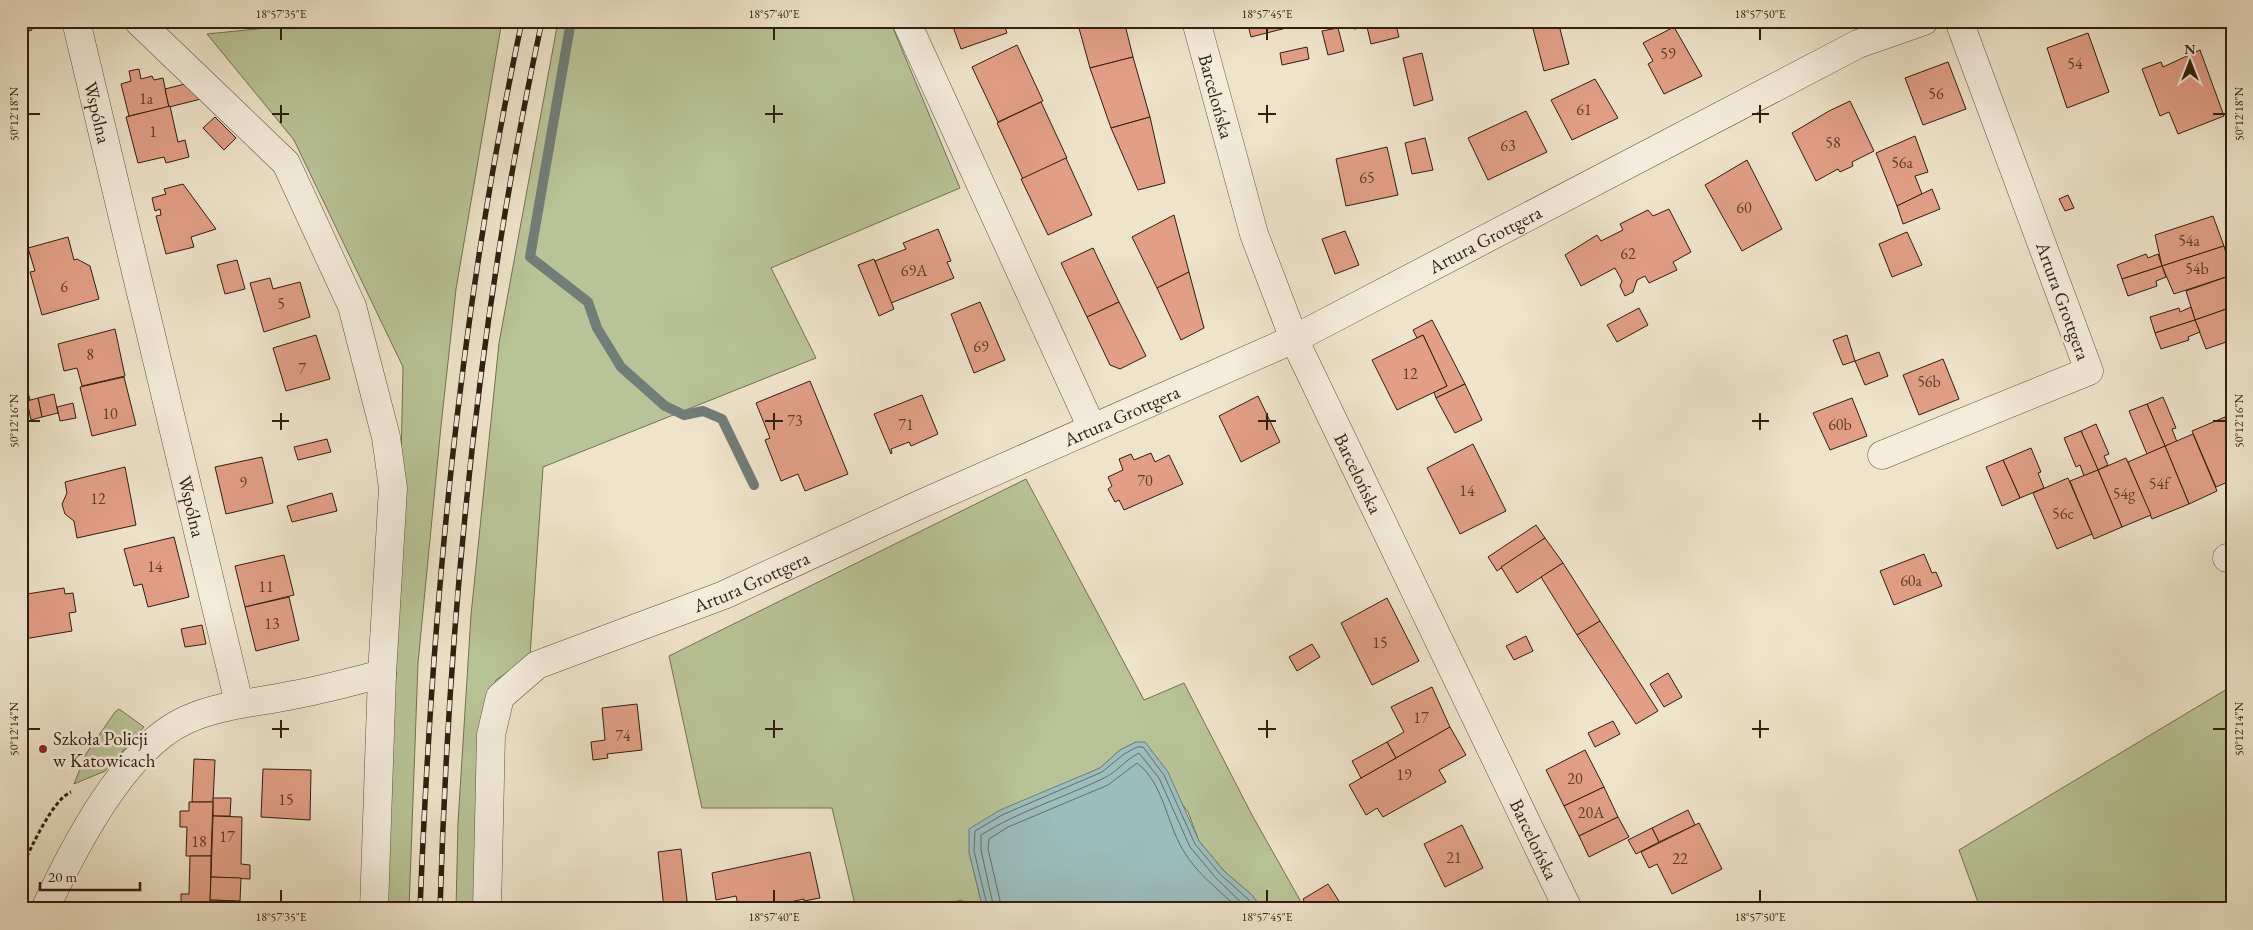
<svg xmlns="http://www.w3.org/2000/svg" width="2253" height="930" viewBox="0 0 2253 930" font-family="'EB Garamond',serif">
  <style>
    .green { fill: #b8c497; stroke: #747152 }
    .water { fill: #9bbdbd; stroke: #717d77 }
    .lines { fill: none; stroke-linecap: round; stroke-linejoin: round }
    .shore { stroke: #666e65; stroke-width: 1 }
    .stream { stroke: #717d77; stroke-width: 10 }
    .building { fill: #e29f86; stroke: #311e0d }
    .minor-casing { stroke: #60503c; stroke-width: 29 }
    .path { stroke: #311e0d; stroke-width: 3; stroke-dasharray: 4 2.5; stroke-linecap: butt }
    .minor { stroke: #f4eddd; stroke-width: 28 }
    .rail-casing { stroke: #311e0d; stroke-width: 5.5 }
    .rail { stroke: #f4eddd; stroke-width: 4; stroke-dasharray: 11; stroke-linecap: butt }
    .ticks { fill: none; stroke: #311e0d; stroke-width: 2 }
    .poi-dot { fill: #8f2418; stroke: #f4eddd; stroke-width: 2 }
    .labels { text-anchor: middle; dominant-baseline: central; stroke-width: 5; stroke-linejoin: round; paint-order: stroke }
    .number-label { font-size: 16px; fill: #5d3e2b }
    .street-label { font-size: 19px; fill: #311e0d; stroke: #f4eddd }
    .poi-label { font-size: 19px; fill: #311e0d; stroke: #f4eddd; text-anchor: start }
    .neatline { fill: none; stroke: #311e0d; stroke-width: 2 }
    .ticks-label { font-size: 12px; text-anchor: middle; fill: #311e0d }
  </style>
  <rect width="100%" height="100%" fill="#eee4ca"/>
  <filter id="stains"><feTurbulence type="fractalNoise" baseFrequency=".004" numOctaves="4"/><feColorMatrix values="0 0 0 0 .2 0 0 0 0 .09 0 0 0 0 .02 0 0 0 .5 -.17"/></filter>
  <radialGradient id="worn" r=".72"><stop offset=".6" stop-color="#630" stop-opacity="0"/><stop offset="1" stop-color="#630" stop-opacity=".3"/></radialGradient>
  <!-- green -->
  <g class="green">
    <path d="M335,21H502L456,289L441,426L418,663L409,909H381L401,463L403,367L294,140L207,34Z"/>
    <path d="M558,21H890L960,188L771,268L816,358L543,467L530,656L496,680L487,714L478,909H456L458,823L471,615L499,343Z"/>
    <path d="M1026,479L1144,700L1184,683L1252,815L1305,909H1262L1252,895L1224,871L1199,841L1188,812L1136,742L1120,750L1100,768L1028,800L969,852L983,909H964L962,900L920,909H856L832,808H702L669,656Z"/>
    <path d="M2232,686V909H1975L1979,905L1959,850Z"/>
    <path d="M119,709L144,727L105,771L74,784L86,754L115,712Z"/>
  </g>
  <!-- water -->
  <path class="water" d="M1136,742H1145L1168,772L1199,841L1224,871L1252,895L1262,909H983L969,852V829L1000,810L1100,768L1120,750Z"/>
  <g class="lines">
    <!-- shore -->
    <g class="shore">
      <path d="M988,909L974,851L975,831L1002,815L1102,772L1124,754L1137,747H1143L1164,775L1195,844L1220,874L1248,899L1256,909"/>
      <path d="M994,909L981,850V835C1019,811 1063,798 1104,778C1117,772 1125,760 1139,753L1159,778L1190,847L1216,878L1248,909"/>
      <path d="M1002,909L988,849L989,839L1008,827L1108,785L1137,763C1163,782 1167,824 1183,850C1197,874 1219,890 1239,909"/>
    </g>
    <!-- stream -->
    <path class="stream" d="M571,21L530,257L588,302L597,328L621,367L665,406L684,415L703,411L722,419L754,485"/>
  </g>
  <!-- building -->
  <g class="building">
    <path d="M21,21H29L32,30L21,33Z"/>
    <path d="M951,21H1003L1007,33L961,49Z"/>
    <path d="M1077,21H1124L1133,57L1090,68Z"/>
    <path d="M1247,21H1293L1294,26L1251,37Z"/>
    <path d="M1352,21H1395L1399,37L1371,44L1367,27L1354,29Z"/>
    <path d="M1531,21H1558L1569,64L1544,71Z"/>
    <path d="M1674,27L1702,76L1664,94L1648,64L1653,61L1643,43Z"/>
    <path d="M1338,28L1344,51L1328,55L1322,31Z"/>
    <path d="M2088,33L2109,92L2067,108L2047,48Z"/>
    <path d="M1017,45L1043,101L998,122L972,67Z"/>
    <path d="M1307,47L1309,59L1282,65L1280,53Z"/>
    <path d="M2200,50L2224,116L2178,134L2169,112L2160,116L2142,69L2161,62L2163,67Z"/>
    <path d="M1422,53L1433,100L1414,106L1403,58Z"/>
    <path d="M1133,57L1150,117L1111,128L1090,68Z"/>
    <path d="M1948,62L1966,109L1923,125L1905,78Z"/>
    <path d="M139,69L141,79L152,76L154,80L163,78L169,107L129,116L121,84L131,81L129,71Z"/>
    <path d="M1595,79L1618,118L1572,140L1551,100Z"/>
    <path d="M185,84L201,99L169,107L165,89Z"/>
    <path d="M1850,101L1874,151L1852,162L1853,166L1840,172L1838,169L1816,181L1792,133L1829,111Z"/>
    <path d="M1041,102L1067,158L1023,179L997,123Z"/>
    <path d="M170,106L178,142L185,140L189,157L166,163L164,157L138,163L126,117Z"/>
    <path d="M1526,111L1547,152L1488,180L1468,138Z"/>
    <path d="M215,117L236,138L224,150L203,128Z"/>
    <path d="M1150,117L1165,183L1138,190L1111,128Z"/>
    <path d="M1915,136L1928,172L1915,176L1922,194L1897,206L1876,153Z"/>
    <path d="M1425,138L1433,170L1412,174L1405,143Z"/>
    <path d="M1387,147L1398,195L1346,206L1336,159Z"/>
    <path d="M1066,158L1092,215L1048,235L1021,179Z"/>
    <path d="M1747,160L1782,229L1742,251L1705,185Z"/>
    <path d="M183,184L216,229L191,237L194,247L166,254L156,216L161,215L160,209L155,211L152,198L166,194L164,189Z"/>
    <path d="M1932,189L1940,209L1903,224L1897,206Z"/>
    <path d="M2068,195L2074,208L2065,211L2059,199Z"/>
    <path d="M1669,209L1691,252L1673,262L1677,270L1649,283L1645,276L1637,280L1633,292L1625,296L1620,286L1622,281L1615,268L1581,286L1565,255L1597,235L1601,241L1623,230L1620,224L1648,210L1653,216Z"/>
    <path d="M1174,215L1189,272L1157,288L1132,237Z"/>
    <path d="M2213,216L2224,246L2162,266L2155,235Z"/>
    <path d="M938,229L951,261L947,262L954,278L891,303L875,261L906,249L903,243Z"/>
    <path d="M1345,231L1359,265L1335,274L1322,239Z"/>
    <path d="M1907,232L1922,265L1892,277L1879,244Z"/>
    <path d="M68,237L74,260L77,259L90,266L99,299L42,315L30,272L35,271L28,248Z"/>
    <path d="M2224,246L2232,275L2174,294L2162,266Z"/>
    <path d="M1093,248L1119,302L1087,317L1061,263Z"/>
    <path d="M2146,254L2148,258L2158,254L2162,266L2122,279L2117,265Z"/>
    <path d="M874,259L894,309L879,316L858,265Z"/>
    <path d="M237,260L245,289L225,294L217,265Z"/>
    <path d="M2162,266L2166,277L2156,281L2157,286L2128,296L2122,279Z"/>
    <path d="M1189,272L1204,328L1181,340L1157,288Z"/>
    <path d="M2232,275V307L2195,320L2186,291Z"/>
    <path d="M270,278L273,289L300,282L310,317L264,332L250,283Z"/>
    <path d="M980,302L1005,360L974,373L951,314Z"/>
    <path d="M1119,302L1146,356L1120,369L1110,365L1087,317Z"/>
    <path d="M2191,307L2195,320L2155,333L2150,317L2179,308L2180,312Z"/>
    <path d="M2232,307V340L2206,349L2195,320Z"/>
    <path d="M1639,308L1648,325L1617,342L1607,325Z"/>
    <path d="M1432,320L1465,384L1436,398L1434,392L1447,386L1423,335L1417,338L1413,330Z"/>
    <path d="M2195,320L2200,332L2188,337L2189,340L2161,349L2155,333Z"/>
    <path d="M115,329L125,376L82,386L77,368L64,371L58,344Z"/>
    <path d="M316,335L330,379L286,391L273,348Z"/>
    <path d="M1423,335L1447,386L1397,410L1372,360Z"/>
    <path d="M1847,335L1855,361L1843,365L1833,340Z"/>
    <path d="M1879,352L1888,376L1865,385L1855,361Z"/>
    <path d="M1943,359L1959,399L1919,415L1903,375Z"/>
    <path d="M21,372H23L30,400L21,402Z"/>
    <path d="M124,377L136,425L92,436L80,387Z"/>
    <path d="M810,381L848,474L805,491L798,474L781,481L765,440L770,438L756,403Z"/>
    <path d="M1465,384L1482,420L1455,433L1436,398Z"/>
    <path d="M54,394L58,413L42,417L38,398Z"/>
    <path d="M922,395L938,434L911,446L909,442L891,449L892,453L891,454L874,414Z"/>
    <path d="M1258,396L1280,442L1241,462L1219,416Z"/>
    <path d="M2163,397L2176,428L2172,429L2177,442L2165,446L2147,404Z"/>
    <path d="M38,398L42,417L31,420L27,401Z"/>
    <path d="M1852,398L1867,436L1830,450L1813,413Z"/>
    <path d="M73,403L76,418L60,421L57,407Z"/>
    <path d="M2147,404L2165,446L2147,454L2129,411Z"/>
    <path d="M2225,417L2232,432V480L2216,487L2192,431Z"/>
    <path d="M2096,424L2109,454L2104,456L2108,465L2098,470L2081,431Z"/>
    <path d="M2081,431L2098,470L2084,476L2080,465L2076,467L2064,438Z"/>
    <path d="M2193,434L2217,491L2189,504L2165,446Z"/>
    <path d="M327,439L331,452L298,460L294,447Z"/>
    <path d="M1473,444L1506,511L1460,534L1427,468Z"/>
    <path d="M2165,446L2189,504L2152,519L2128,462Z"/>
    <path d="M2031,448L2041,472L2038,473L2044,488L2020,498L2003,460Z"/>
    <path d="M1151,453L1155,462L1169,455L1183,484L1124,510L1119,500L1115,502L1108,489L1112,486L1108,477L1123,470L1119,459L1131,454L1134,460Z"/>
    <path d="M262,457L273,503L226,514L215,467Z"/>
    <path d="M2126,458L2151,515L2122,527L2098,470Z"/>
    <path d="M2003,460L2020,498L2002,506L1986,467Z"/>
    <path d="M125,467L136,525L77,538L74,521L65,514L62,504L67,493L65,482Z"/>
    <path d="M2098,470L2122,527L2094,539L2070,481Z"/>
    <path d="M2068,478L2092,534L2057,549L2033,493Z"/>
    <path d="M332,493L337,511L292,522L287,506Z"/>
    <path d="M1536,525L1545,538L1497,571L1488,557Z"/>
    <path d="M174,537L189,597L148,607L142,584L134,586L124,549Z"/>
    <path d="M1545,538L1563,563L1517,593L1501,567Z"/>
    <path d="M1924,554L1932,573L1936,572L1942,586L1894,605L1880,571Z"/>
    <path d="M284,555L294,595L245,607L235,566Z"/>
    <path d="M1563,563L1600,621L1577,635L1541,577Z"/>
    <path d="M64,588L65,594L73,593L76,612L69,613L72,631L24,639L21,621V595Z"/>
    <path d="M289,597L299,640L256,651L245,607Z"/>
    <path d="M1387,598L1419,661L1372,685L1341,623Z"/>
    <path d="M1600,621L1658,711L1636,724L1577,635Z"/>
    <path d="M202,625L206,644L185,647L181,629Z"/>
    <path d="M1526,636L1533,651L1514,660L1506,646Z"/>
    <path d="M1312,644L1320,657L1297,671L1289,657Z"/>
    <path d="M1668,673L1682,697L1664,707L1650,684Z"/>
    <path d="M1432,687L1450,727L1396,758L1387,742L1404,732L1391,707Z"/>
    <path d="M637,704L642,750L607,754L608,758L593,760L591,742L605,740L602,708Z"/>
    <path d="M1613,721L1620,734L1595,747L1588,733Z"/>
    <path d="M1450,727L1466,755L1439,770L1446,782L1383,817L1377,808L1366,815L1349,785Z"/>
    <path d="M1387,742L1396,758L1361,778L1352,761Z"/>
    <path d="M1585,750L1604,787L1564,806L1546,770Z"/>
    <path d="M194,759L215,760L213,802H192Z"/>
    <path d="M263,769L311,770L310,820L261,817Z"/>
    <path d="M1604,787L1618,817L1579,836L1564,806Z"/>
    <path d="M213,798H231L230,816H213Z"/>
    <path d="M189,802H213L211,856H186L187,827H180V811H189Z"/>
    <path d="M1688,810L1695,825L1659,842L1652,828Z"/>
    <path d="M213,816L242,817L241,864L250,865V879L211,877Z"/>
    <path d="M1618,817L1629,837L1589,857L1579,836Z"/>
    <path d="M1699,823L1722,869L1672,894L1657,864L1649,868L1641,852Z"/>
    <path d="M1462,825L1483,868L1445,887L1424,844Z"/>
    <path d="M1652,828L1659,842L1636,854L1628,840Z"/>
    <path d="M681,849L688,909H664L658,852Z"/>
    <path d="M810,852L820,898L804,901V899L758,909H739L736,896L716,900L712,873Z"/>
    <path d="M190,856H211L210,909H181V894H189Z"/>
    <path d="M211,877L241,878L240,901L210,900Z"/>
    <path d="M1328,884L1344,909H1308L1303,899Z"/>
    <path d="M210,900L235,901L234,909H210Z"/>
  </g>
  <g class="lines">
    <defs>
      <g id="minor">
        <path id="s1" d="M76,21L239,703"/>
        <path d="M138,21L286,163L352,306L386,437L393,488L382,674L374,909"/>
        <path d="M906,21L1092,428"/>
        <path id="s2" d="M1196,21L1254,234L1294,339L1568,909"/>
        <path d="M1882,455L2089,371L1959,21"/>
        <path d="M2227,558H2232"/>
        <path d="M45,909C73,849 124,748 186,720C221,704 256,703 293,695C323,690 353,681 382,674"/>
        <path id="s3" d="M487,909L491,735L500,697L537,665L724,595L921,504L1294,339L1858,44L1924,21"/>
      </g>
    </defs>
    <!-- minor casing -->
    <use href="#minor" class="minor-casing"/>
    <!-- path -->
    <g class="path">
      <path d="M1991,24L2018,21"/>
      <path d="M21,868C31,849 52,800 71,792"/>
    </g>
    <!-- minor -->
    <use href="#minor" class="minor"/>
    <defs>
      <g id="rail">
        <path d="M420,909C432,611 459,313 522,21"/>
        <path d="M440,909C449,611 478,313 542,21"/>
      </g>
    </defs>
    <!-- rail casing -->
    <use href="#rail" class="rail-casing"/>
    <!-- rail -->
    <use href="#rail" class="rail"/>
  </g>
  <!-- ticks -->
  <path class="ticks" d="M281,28V40M774,28V40M1267,28V40M1760,28V40M281,105V123M774,105V123M1267,105V123M1760,105V123M28,114H40M272,114H289M765,114H783M1258,114H1276M1752,114H1769M2213,114H2226M281,413V430M774,413V430M1267,413V430M1760,413V430M28,421H40M272,421H289M765,421H783M1258,421H1276M1752,421H1769M2213,421H2226M281,720V738M774,720V738M1267,720V738M1760,720V738M28,729H40M272,729H289M765,729H783M1258,729H1276M1752,729H1769M2213,729H2226M281,890V902M774,890V902M1267,890V902M1760,890V902"/>
  <!-- markers -->
  <circle class="poi-dot" cx="43" cy="749" r="5"/>
  <g class="labels">
    <!-- number labels -->
    <g class="number-label">
      <text x="1668" y="53">59</text>
      <text x="2075" y="63">54</text>
      <text x="1936" y="93">56</text>
      <text x="146" y="98">1a</text>
      <text x="1584" y="109">61</text>
      <text x="153" y="131">1</text>
      <text x="1833" y="142">58</text>
      <text x="1508" y="145">63</text>
      <text x="1902" y="162">56a</text>
      <text x="1367" y="177">65</text>
      <text x="1744" y="207">60</text>
      <text x="2189" y="240">54a</text>
      <text x="1628" y="253">62</text>
      <text x="2197" y="268">54b</text>
      <text x="914" y="270">69A</text>
      <text x="64" y="286">6</text>
      <text x="281" y="303">5</text>
      <text x="981" y="346">69</text>
      <text x="90" y="354">8</text>
      <text x="302" y="368">7</text>
      <text x="1410" y="373">12</text>
      <text x="1929" y="381">56b</text>
      <text x="110" y="413">10</text>
      <text x="795" y="420">73</text>
      <text x="906" y="424">71</text>
      <text x="1840" y="424">60b</text>
      <text x="1145" y="480">70</text>
      <text x="243" y="482">9</text>
      <text x="2159" y="483">54f</text>
      <text x="1467" y="490">14</text>
      <text x="2124" y="493">54g</text>
      <text x="98" y="498">12</text>
      <text x="2063" y="513">56c</text>
      <text x="155" y="566">14</text>
      <text x="1911" y="580">60a</text>
      <text x="266" y="586">11</text>
      <text x="272" y="623">13</text>
      <text x="1380" y="642">15</text>
      <text x="1421" y="717">17</text>
      <text x="623" y="735">74</text>
      <text x="1404" y="774">19</text>
      <text x="1575" y="778">20</text>
      <text x="286" y="799">15</text>
      <text x="1591" y="812">20A</text>
      <text x="227" y="836">17</text>
      <text x="199" y="841">18</text>
      <text x="1454" y="857">21</text>
      <text x="1680" y="858">22</text>
    </g>
    <!-- street labels -->
    <g class="street-label">
      <text stroke="none"><textPath href="#s2" startOffset="78">Barcelońska</textPath></text>
      <text stroke="none"><textPath href="#s1" startOffset="94">Wspólna</textPath></text>
      <text stroke="none"><textPath href="#s3" startOffset="1302">Artura Grottgera</textPath></text>
      <text transform="translate(2063 301) rotate(70)">Artura Grottgera</text>
      <text stroke="none"><textPath href="#s3" startOffset="898">Artura Grottgera</textPath></text>
      <text stroke="none"><textPath href="#s2" startOffset="482">Barcelońska</textPath></text>
      <text stroke="none"><textPath href="#s1" startOffset="499">Wspólna</textPath></text>
      <text stroke="none"><textPath href="#s3" startOffset="492">Artura Grottgera</textPath></text>
      <text stroke="none"><textPath href="#s2" startOffset="888">Barcelońska</textPath></text>
    </g>
    <!-- poi labels -->
    <g class="poi-label">
      <text x="53" y="738">Szkoła Policji<tspan x="53" dy="22">w Katowicach</tspan></text>
    </g>
  </g>
  <!-- margin -->
  <rect width="2253" height="930" fill="none" stroke="#eee4ca" stroke-width="55"/>
  <!-- north arrow -->
  <g transform="translate(2190 62)" stroke="#f4eddd" stroke-width="4" paint-order="stroke">
  <path d="M0-4L9 19L0 12L-9 19Z" fill="#311e0d"/>
  <text y="-8" font-size="14" font-weight="bold" text-anchor="middle" fill="#311e0d">N</text>
  </g>
  <!-- scale -->
  <path d="M40 882v8h100v-8" fill="none" stroke="#311e0d" stroke-width="2.5"/>
  <text x="48" y="882" font-size="15" fill="#311e0d" stroke="#f4eddd" stroke-width="4" paint-order="stroke">20 m</text>
  <rect x="28" y="28" width="2198" height="874" class="neatline"/>
  <g class="ticks-label">
    <text x="281" y="18">18°57'35"E</text>
    <text x="774" y="18">18°57'40"E</text>
    <text x="1267" y="18">18°57'45"E</text>
    <text x="1760" y="18">18°57'50"E</text>
    <text transform="translate(14 114) rotate(-90)" y="4">50°12'18"N</text>
    <text transform="translate(2239 114) rotate(-90)" y="4">50°12'18"N</text>
    <text transform="translate(14 421) rotate(-90)" y="4">50°12'16"N</text>
    <text transform="translate(2239 421) rotate(-90)" y="4">50°12'16"N</text>
    <text transform="translate(14 729) rotate(-90)" y="4">50°12'14"N</text>
    <text transform="translate(2239 729) rotate(-90)" y="4">50°12'14"N</text>
    <text x="281" y="921">18°57'35"E</text>
    <text x="774" y="921">18°57'40"E</text>
    <text x="1267" y="921">18°57'45"E</text>
    <text x="1760" y="921">18°57'50"E</text>
  </g>
  <rect width="100%" height="100%" filter="url(#stains)"/>
  <rect width="100%" height="100%" fill="url(#worn)"/>
</svg>
